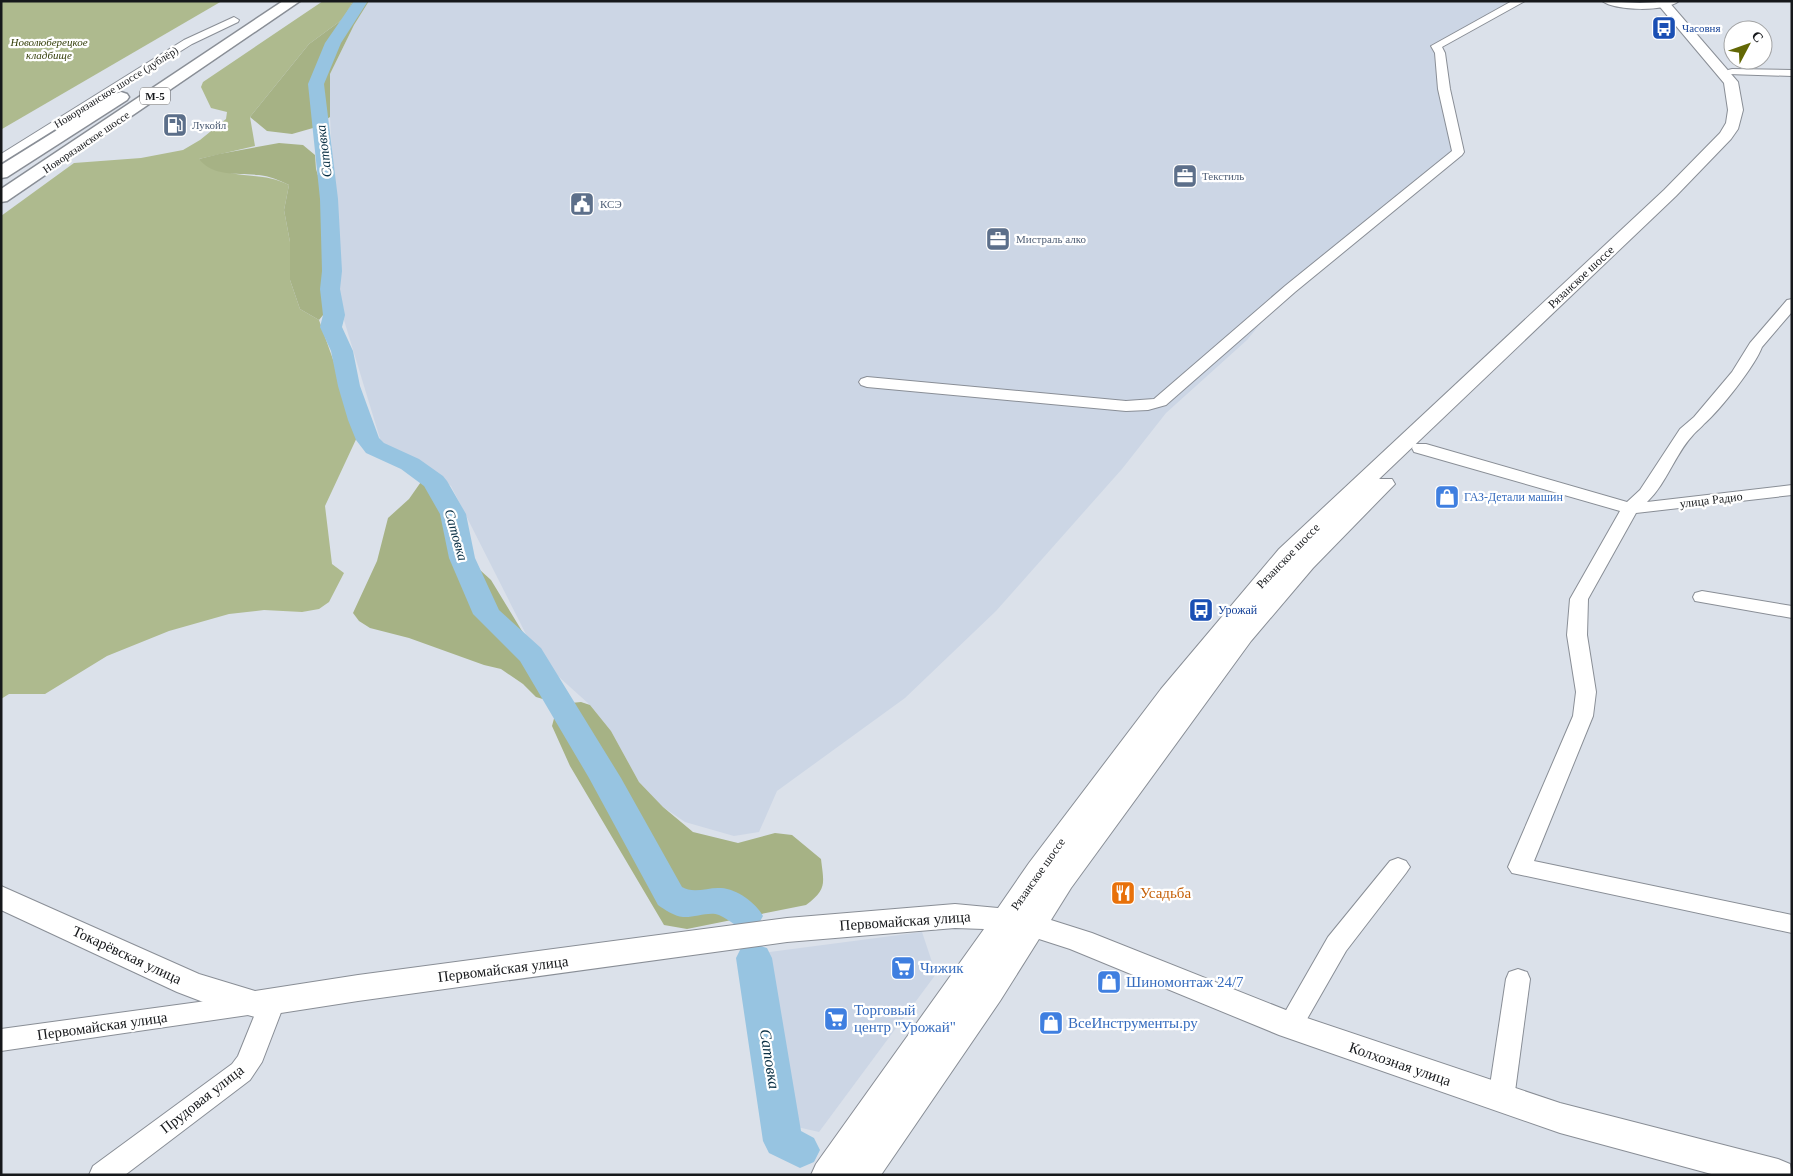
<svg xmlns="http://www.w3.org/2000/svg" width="1793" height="1176" viewBox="0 0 1793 1176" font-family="Georgia,serif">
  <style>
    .built { fill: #ccd6e5 }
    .green { fill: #aeba8e }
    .forest { fill: #a6b285 }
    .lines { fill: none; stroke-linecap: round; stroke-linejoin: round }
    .river { fill: #97c4e1; fill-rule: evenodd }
    .minor-casing { stroke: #898e96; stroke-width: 2 }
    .major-casing { stroke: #898e96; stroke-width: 2 }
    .highway-casing { stroke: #898e96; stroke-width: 3 }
    .minor { fill: #fff; fill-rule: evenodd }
    .major { fill: #fff; fill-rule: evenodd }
    .highway { fill: #fff; fill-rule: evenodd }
    .labels { text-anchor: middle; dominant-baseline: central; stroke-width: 4.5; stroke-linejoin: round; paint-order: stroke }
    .far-transit-label { font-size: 11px; fill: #164399; stroke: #fff; text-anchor: start }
    .far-park-label { font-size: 11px; font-style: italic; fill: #353f0b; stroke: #fff }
    .far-street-label { font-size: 11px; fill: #16181b; stroke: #fff }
    .shield { fill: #fff; stroke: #5c5d5f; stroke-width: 1 }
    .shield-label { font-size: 11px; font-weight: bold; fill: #16181b }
    .far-service-label { font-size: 11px; fill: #4e5e75; stroke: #fff; text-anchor: start }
    .street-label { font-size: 12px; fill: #16181b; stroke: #fff }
    .shop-label { font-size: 12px; fill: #366cbe; stroke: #fff; text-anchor: start }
    .transit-label { font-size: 12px; fill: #164399; stroke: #fff; text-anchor: start }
    .water-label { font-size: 14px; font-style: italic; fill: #0a3045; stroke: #fff }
    .near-food-label { font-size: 15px; fill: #c56008; stroke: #fff; text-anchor: start }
    .near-street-label { font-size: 15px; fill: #16181b; stroke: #fff }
    .near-shop-label { font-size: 15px; fill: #366cbe; stroke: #fff; text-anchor: start }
    .near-water-label { font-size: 16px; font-style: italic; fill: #0a3045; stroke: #fff }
  </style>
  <rect width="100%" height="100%" fill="#dbe1ea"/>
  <!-- built -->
  <g class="built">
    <path d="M369,1H1520L1436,47L1458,152L1296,280L1247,340L1166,413L1122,469L996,611L905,698L777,791L759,832L734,836L685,822L663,807L639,782L611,731L590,705L549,668L536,654L451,486L434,474L381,442L340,307L330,117V74L354,25Z"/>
    <path d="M922,932L936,974L819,1132L793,1126L762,953Z"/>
  </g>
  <!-- green -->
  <g class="green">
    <path d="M1,1H222L2,129Z"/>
    <path d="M323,1H353L343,19L309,44L250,117L255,146L199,159C210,164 224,173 236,174C256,177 269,175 289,185L284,210L290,242V280L300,309L319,320L359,433L325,506L332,564L344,573L329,602L319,609L302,612L264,610L229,614L169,631L107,656L45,694H9L1,699V216L74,163L141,158L183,150L200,140L226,119L227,112L211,108L201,87L203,82Z"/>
  </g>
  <!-- forest -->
  <g class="forest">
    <path d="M353,1H369L354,25L330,74V117L313,128L292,134L267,131L250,117L309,44L343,19Z"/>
    <path d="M279,143L303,145L315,155L316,169L324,195L323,219L327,254L324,284L328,309L319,320L300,309L290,280V242L284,210L289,185C279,180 269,176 259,175C238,173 213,177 199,159L219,154Z"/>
    <path d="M423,479L445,485L460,512L473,559L480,570L491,580L536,654L550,670L561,693L546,700L536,697L523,684L501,669L484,665L409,638L370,628L359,621L353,613L377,561L388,518L409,499Z"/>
    <path d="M581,702L590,705L611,731L639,782L663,807L693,832L738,843L775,833L792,835L821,859C824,884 827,889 806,905L687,929L664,925L570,766L552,726L556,711L571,703Z"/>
  </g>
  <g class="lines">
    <!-- river -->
    <g class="river">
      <path d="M354,1H368L341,43L324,84L338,199L342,271L340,289L345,315L342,327L353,351L360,386L379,438L384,443L419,459L443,476L447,481L466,514L475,558L499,610L541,648L621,778L682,887C694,894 708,887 721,888C737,889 756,903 763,916L758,925C737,932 736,923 719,915C709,911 694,918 683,917C674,916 665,910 658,905L589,778L520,661L473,614L449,558L440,514L424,486L401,469L366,453L356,440L348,420L338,386L331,351L320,327L323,315L320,289L322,271L320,199L308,84L325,43Z"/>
      <path d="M754,944L767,948L772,958L801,1131L814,1138L820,1150L814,1162L800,1168L769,1153L763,1141L736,958L741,948Z"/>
    </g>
    <defs>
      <g id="minor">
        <path d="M1512,1H1525L1442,47L1445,53L1450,89L1464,152L1462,155L1295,292L1166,405L1148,410L1126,411L867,387L861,385L859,382L861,379L867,377L1126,401L1154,399L1285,286L1452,151L1438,89L1435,53L1431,46Z"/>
        <path d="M1602,1L1640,3L1679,1C1665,12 1616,11 1602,1Z"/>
        <path d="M234,17L239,20L238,22L192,44L1,163V154L184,40Z"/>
        <path d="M1732,69L1792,70V76L1728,74L1727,72L1728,70Z"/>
        <path d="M1792,299V312L1762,347C1755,366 1720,410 1704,424C1701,428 1696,431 1693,435C1675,454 1667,483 1647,502L1792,485V495L1636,513L1588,599L1587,635L1596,692L1593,716L1534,861L1792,915V933L1512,873L1508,867L1573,716L1576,692L1567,635L1570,599L1620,511L1414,452L1412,448L1414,444H1426L1627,502L1640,490L1680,429L1694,417L1732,372L1750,343L1787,300Z"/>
        <path d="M1702,591L1792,606V618L1695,601L1693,597L1695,593Z"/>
        <path d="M1398,858L1406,861L1410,867L1406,873L1346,951L1299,1033L1290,1036L1281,1033L1277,1026L1328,937L1390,861Z"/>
        <path d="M1518,969L1527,972L1530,979L1514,1099L1510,1107L1501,1110L1492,1107L1488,1099L1506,979L1509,972Z"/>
        <path d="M272,992L281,995L285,1002L262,1062L250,1080L125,1175H89L93,1166L232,1064L238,1056L255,1014L1,1051V1029L250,995L259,998L260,1000L263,995Z"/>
      </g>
      <path id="major" d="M1655,1H1668L1738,82L1743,110L1738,129L1731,139L1676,196L1379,479H1392L1395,484L1313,568L1251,641L1071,888L1051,920L1092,933L1301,1016L1560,1103L1778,1159L1790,1164L1792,1175H1715L1560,1133L1279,1035L1070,949L1039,939L1000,1001L881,1175H811L816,1164L984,929L955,928L787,942L358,1001L255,1017L211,1005L177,992L1,910V886L199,974L255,991L358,975L787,918L955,904L998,908L1029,863L1161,689L1279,549L1664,190L1720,133L1726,123L1728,110L1724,83Z"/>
      <g id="highway">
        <path d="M283,1H300L7,201L1,202V189Z"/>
        <path d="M121,92L127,94L129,97L127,100L7,177L1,178V165L115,94Z"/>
      </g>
    </defs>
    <!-- minor casing -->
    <use href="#minor" class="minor-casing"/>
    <!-- major casing -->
    <use href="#major" class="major-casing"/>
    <!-- highway casing -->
    <use href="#highway" class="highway-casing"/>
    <!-- minor -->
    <use href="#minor" class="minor"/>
    <!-- major -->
    <use href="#major" class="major"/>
    <!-- highway -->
    <use href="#highway" class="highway"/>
  </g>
  <!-- icons -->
  <defs>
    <symbol id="bus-square" viewBox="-11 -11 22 22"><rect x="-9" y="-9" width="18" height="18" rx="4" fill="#1a4fb4" stroke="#fff"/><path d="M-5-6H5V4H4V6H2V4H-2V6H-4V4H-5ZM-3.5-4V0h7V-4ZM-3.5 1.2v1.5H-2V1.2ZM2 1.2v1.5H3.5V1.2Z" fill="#fff"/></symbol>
    <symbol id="fuel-square" viewBox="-11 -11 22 22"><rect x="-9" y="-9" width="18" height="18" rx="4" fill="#5c6f8a" stroke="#fff"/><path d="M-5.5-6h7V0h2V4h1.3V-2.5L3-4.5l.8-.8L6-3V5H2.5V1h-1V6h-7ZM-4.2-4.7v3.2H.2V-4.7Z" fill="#fff"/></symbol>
    <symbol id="office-square" viewBox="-11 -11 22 22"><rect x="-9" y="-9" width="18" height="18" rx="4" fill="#5c6f8a" stroke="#fff"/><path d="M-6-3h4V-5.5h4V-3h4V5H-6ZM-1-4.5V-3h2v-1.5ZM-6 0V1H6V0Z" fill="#fff"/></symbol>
    <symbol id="civic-square" viewBox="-11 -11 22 22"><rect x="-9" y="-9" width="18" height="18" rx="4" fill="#5c6f8a" stroke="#fff"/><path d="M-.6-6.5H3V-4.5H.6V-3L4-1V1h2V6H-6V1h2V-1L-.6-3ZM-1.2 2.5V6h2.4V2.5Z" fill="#fff"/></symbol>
    <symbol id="shop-square" viewBox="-11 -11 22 22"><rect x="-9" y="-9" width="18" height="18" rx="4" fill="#3f7fe0" stroke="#fff"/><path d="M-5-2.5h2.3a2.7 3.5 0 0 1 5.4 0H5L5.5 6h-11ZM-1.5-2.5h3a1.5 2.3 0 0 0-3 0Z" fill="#fff"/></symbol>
    <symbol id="restaurant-square" viewBox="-11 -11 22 22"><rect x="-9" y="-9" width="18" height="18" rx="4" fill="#e8710a" stroke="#fff"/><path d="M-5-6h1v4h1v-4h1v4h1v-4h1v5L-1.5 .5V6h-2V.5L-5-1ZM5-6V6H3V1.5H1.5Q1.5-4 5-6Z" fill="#fff"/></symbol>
    <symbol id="supermarket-square" viewBox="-11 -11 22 22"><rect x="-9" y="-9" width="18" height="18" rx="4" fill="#3f7fe0" stroke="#fff"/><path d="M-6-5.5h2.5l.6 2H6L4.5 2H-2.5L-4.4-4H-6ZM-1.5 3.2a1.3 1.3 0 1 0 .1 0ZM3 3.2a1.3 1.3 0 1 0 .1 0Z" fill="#fff"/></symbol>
  </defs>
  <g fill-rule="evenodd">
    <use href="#bus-square" x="1650" y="14" width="28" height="28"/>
    <use href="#fuel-square" x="161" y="111" width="28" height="28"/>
    <use href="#office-square" x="1171" y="162" width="28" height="28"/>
    <use href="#civic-square" x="568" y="190" width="28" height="28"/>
    <use href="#office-square" x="984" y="225" width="28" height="28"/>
    <use href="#shop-square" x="1433" y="483" width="28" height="28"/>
    <use href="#bus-square" x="1187" y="596" width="28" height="28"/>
    <use href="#restaurant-square" x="1109" y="879" width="28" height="28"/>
    <use href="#supermarket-square" x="889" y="954" width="28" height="28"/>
    <use href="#shop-square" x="1095" y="968" width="28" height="28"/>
    <use href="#supermarket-square" x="822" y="1005" width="28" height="28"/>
    <use href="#shop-square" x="1037" y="1009" width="28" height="28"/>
  </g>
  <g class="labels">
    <!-- far-transit labels -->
    <g class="far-transit-label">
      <text x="1682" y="28">Часовня</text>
    </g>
    <!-- far-park labels -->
    <g class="far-park-label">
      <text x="49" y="42">Новолюберецкое<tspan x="49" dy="13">кладбище</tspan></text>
    </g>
    <!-- far-street labels -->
    <g class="far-street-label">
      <text transform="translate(116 87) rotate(-32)">Новорязанское шоссе (дублёр)</text>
      <text transform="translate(86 142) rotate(-34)">Новорязанское шоссе</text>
    </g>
    <!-- shield labels -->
    <rect class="shield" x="140" y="87.5" width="30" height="17" rx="4"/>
    <g class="shield-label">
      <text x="155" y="96">М-5</text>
    </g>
    <!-- far-service labels -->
    <g class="far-service-label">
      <text x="192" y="125">Лукойл</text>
      <text x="1202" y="176">Текстиль</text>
      <text x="600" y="204">КСЭ</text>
      <text x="1016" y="239">Мистраль алко</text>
    </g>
    <!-- street labels -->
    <g class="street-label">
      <text transform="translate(1581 277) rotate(-43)">Рязанское шоссе</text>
      <text transform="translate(1711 500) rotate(-7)">улица Радио</text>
      <text transform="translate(1288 556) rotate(-46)">Рязанское шоссе</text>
      <text transform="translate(1038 874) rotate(-55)">Рязанское шоссе</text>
    </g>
    <!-- shop labels -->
    <g class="shop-label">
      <text x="1464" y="497">ГАЗ-Детали машин</text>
    </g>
    <!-- transit labels -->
    <g class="transit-label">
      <text x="1218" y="610">Урожай</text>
    </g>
    <!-- water labels -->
    <g class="water-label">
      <text transform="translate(324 151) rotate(-97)">Сатовка</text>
      <text transform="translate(456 535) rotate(74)">Сатовка</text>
    </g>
    <!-- near-food labels -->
    <g class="near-food-label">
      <text x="1140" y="893">Усадьба</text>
    </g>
    <!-- near-street labels -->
    <g class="near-street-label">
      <text transform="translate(905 921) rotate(-4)">Первомайская улица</text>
      <text transform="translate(127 955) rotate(25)">Токарёвская улица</text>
      <text transform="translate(503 969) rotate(-7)">Первомайская улица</text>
      <text transform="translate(102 1026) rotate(-8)">Первомайская улица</text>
      <text transform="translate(1400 1064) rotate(19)">Колхозная улица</text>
      <text transform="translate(202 1099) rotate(-38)">Прудовая улица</text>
    </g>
    <!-- near-shop labels -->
    <g class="near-shop-label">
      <text x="920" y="968">Чижик</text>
      <text x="1126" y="982">Шиномонтаж 24/7</text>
      <text x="854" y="1010">Торговый<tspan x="854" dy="17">центр "Урожай"</tspan></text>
      <text x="1068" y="1023">ВсеИнструменты.ру</text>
    </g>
    <!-- near-water labels -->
    <g class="near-water-label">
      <text transform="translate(770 1059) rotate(81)">Сатовка</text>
    </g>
  </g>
  <!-- border -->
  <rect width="1793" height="1176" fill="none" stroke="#16181b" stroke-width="5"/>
  <!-- north arrow -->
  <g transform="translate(1748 45) rotate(49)"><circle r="24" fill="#ffffff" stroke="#a2a3a4"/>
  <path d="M0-4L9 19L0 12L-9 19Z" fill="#626704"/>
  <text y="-8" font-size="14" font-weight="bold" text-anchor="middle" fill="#16181b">С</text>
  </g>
</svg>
